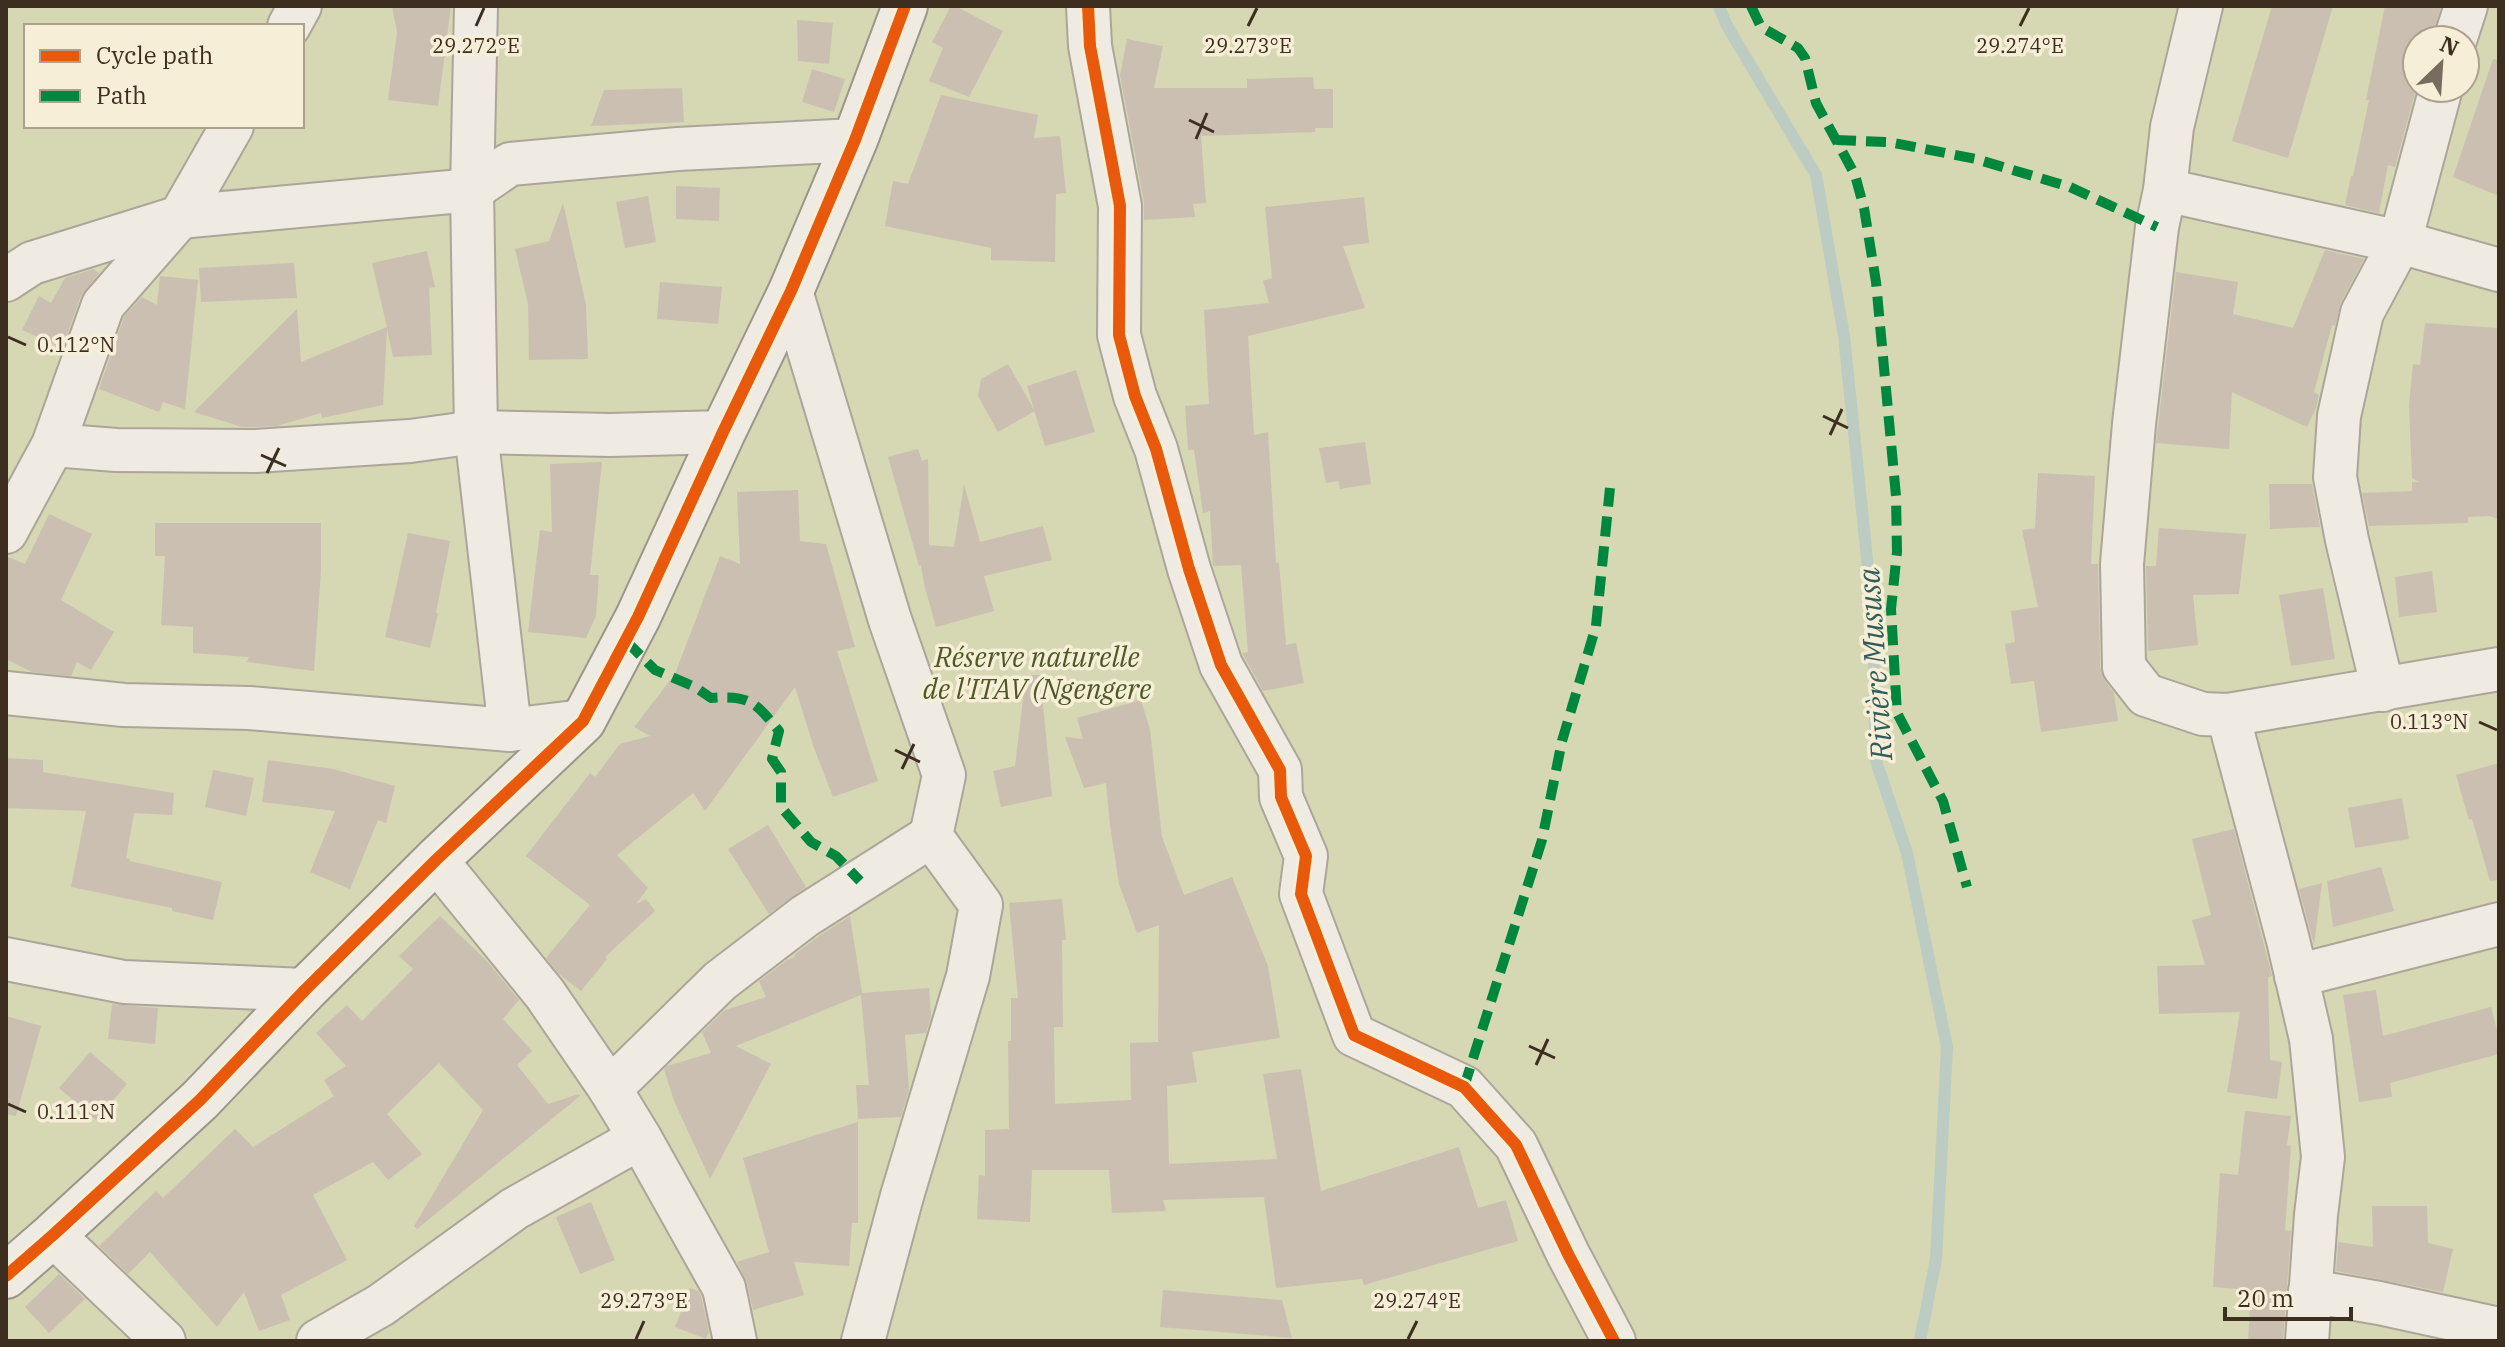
<svg xmlns="http://www.w3.org/2000/svg" width="2505" height="1347" viewBox="0 0 2505 1347" font-family="'IBM Plex Serif',serif">
  <style>
    .green { fill: #d6d7b3; fill-rule: evenodd }
    .lines { fill: none; stroke-linecap: round; stroke-linejoin: round }
    .stream { stroke: #bcccc2; stroke-width: 12 }
    .building { fill: #cbbfb2 }
    .street-casing { stroke: #ada599; stroke-width: 46 }
    .secondary-casing { stroke: #9c958a; stroke-width: 48 }
    .street { stroke: #efebe3; stroke-width: 42 }
    .secondary { stroke: #efebe3; stroke-width: 44 }
    .quiet { stroke: #00873e; stroke-width: 10; stroke-dasharray: 20 10; stroke-linecap: butt }
    .cycleway-casing { stroke: #f7eed8; stroke-width: 17 }
    .cycleway { stroke: #e8590c; stroke-width: 12 }
    .ticks { fill: none; stroke: #3d2e20; stroke-width: 3 }
    .labels { text-anchor: middle; dominant-baseline: central; stroke-width: 7; stroke-linejoin: round; paint-order: stroke }
    .park-label { font-size: 28px; font-style: italic; fill: #4d5a26; stroke: #f7eed8 }
    .water-label { font-size: 30px; font-style: italic; fill: #2f5d5a; stroke: #f7eed8 }
    .ticks-label { font-size: 20px; text-anchor: middle; fill: #3d2e20; stroke: #f7eed8; stroke-width: 7; stroke-linejoin: round; paint-order: stroke }
  </style>
  <rect width="100%" height="100%" fill="#e7e0d1"/>
  <!-- green -->
  <path class="green" d="M6,6H2499V1341H6ZM26,26H302V126H26ZM2417,40H2465V88H2417Z"/>
  <g class="lines">
    <!-- stream -->
    <path class="stream" d="M1719,6L1726,24L1816,175L1844,336L1873,617L1876,761L1907,853L1947,1047L1936,1259L1920,1341"/>
  </g>
  <!-- building -->
  <g class="building">
    <path d="M392,6H451L438,106L388,100L397,32Z"/>
    <path d="M951,6H955L1003,31L969,97L929,81L943,48L932,42Z"/>
    <path d="M2272,6H2333L2288,158L2232,141Z"/>
    <path d="M2385,6H2441L2432,40H2417V85L2395,167L2388,165L2379,213L2345,205L2351,176H2353L2369,100H2366Z"/>
    <path d="M797,20L833,23L829,64L798,61Z"/>
    <path d="M1127,39L1163,46L1154,88H1247V79L1313,77L1314,89H1333V128H1315V132L1201,136L1206,203L1193,204L1195,217L1144,220V202L1120,75Z"/>
    <path d="M2493,59L2499,60V196L2453,177Z"/>
    <path d="M812,69L845,79L834,112L802,102Z"/>
    <path d="M682,88L684,122L591,126L604,90Z"/>
    <path d="M941,95L1038,115L1034,138L1060,136L1066,193L1056,194L1055,262L991,260V248L885,226L893,181L908,184Z"/>
    <path d="M676,186L720,188L719,221L676,219Z"/>
    <path d="M648,196L656,242L625,248L616,202Z"/>
    <path d="M1364,197L1369,243L1343,246L1365,308L1248,336L1254,435L1268,432L1276,563L1279,562L1286,645L1296,643L1304,683L1263,691L1242,653L1248,652L1241,565L1213,566L1210,511L1203,513L1194,450H1188L1185,406L1209,404L1204,310L1269,303L1263,281L1272,278L1265,207Z"/>
    <path d="M563,203L586,305L588,359L529,360L528,304L515,249L549,241Z"/>
    <path d="M2325,250L2364,259L2341,302L2335,326L2332,325L2314,392L2319,395L2316,408L2307,427L2232,392L2229,449L2156,443L2176,272L2238,282L2233,314L2293,328Z"/>
    <path d="M427,251L435,287L429,288L432,355L393,357L387,329L383,405L322,418L321,413L277,426L254,427H242L194,412L297,309L301,362L387,327L372,263Z"/>
    <path d="M294,263L297,298L201,302L199,268Z"/>
    <path d="M93,269L99,273L81,296L62,348L22,330L39,296L51,303L65,278Z"/>
    <path d="M160,276L198,280L185,409L163,402L159,412L99,389L124,317L142,297L157,305Z"/>
    <path d="M660,282L722,287L718,324L657,319Z"/>
    <path d="M2425,323L2499,328V520L2490,516L2468,517V523L2369,526L2362,493L2412,491V482H2419L2412,478L2409,405L2413,364L2420,365Z"/>
    <path d="M1008,364L1035,411L998,432L978,396L981,379Z"/>
    <path d="M1076,370L1095,432L1045,446L1027,386Z"/>
    <path d="M1365,442L1371,484L1340,489L1338,481L1326,483L1319,448Z"/>
    <path d="M918,449L922,461L928,459L929,545L954,547L964,484L980,542L1043,526L1052,560L984,576L994,611L936,627L924,584L921,565L919,566L888,457Z"/>
    <path d="M602,462L590,575H599L596,616L586,638L528,632L540,530L552,532L550,464Z"/>
    <path d="M2038,473L2095,476L2091,564H2098L2100,667L2105,681L2114,693L2118,721L2041,732L2034,681L2011,684L2005,644L2015,642L2011,611L2038,607L2022,530L2035,528Z"/>
    <path d="M2269,484H2312L2320,527L2270,529Z"/>
    <path d="M798,490L800,541L826,544L855,647L837,651L878,781L833,797L814,748L795,687L705,811L693,793L617,855L648,888L636,904L646,899L655,911L605,957L607,959L581,991L559,974L546,958L590,905L526,856L590,773L595,777L620,744L650,736L634,727L675,674L720,556L740,564L737,492Z"/>
    <path d="M49,514L92,534L61,600L114,632L91,670L77,662L71,676L32,672L6,659V556L25,564Z"/>
    <path d="M155,523H321V571L314,671L247,662L249,657L193,653V627L161,625L165,556H155Z"/>
    <path d="M2159,528L2246,534L2239,594L2193,595L2198,645L2148,651L2146,566H2156Z"/>
    <path d="M408,533L450,541L436,613H438L430,648L385,637Z"/>
    <path d="M2432,571L2437,612L2399,617L2395,577Z"/>
    <path d="M2323,588L2335,659L2291,666L2279,595Z"/>
    <path d="M1026,675H1040L1052,796L1001,807L993,771L1015,766Z"/>
    <path d="M1141,700L1150,730L1162,837L1184,895L1232,877L1268,966L1280,1038L1192,1052L1197,1082L1167,1086L1169,1164L1277,1159L1263,1074L1301,1069L1321,1191L1459,1147L1478,1208L1506,1200L1518,1241L1364,1285L1362,1279L1276,1288L1264,1197L1163,1200L1166,1211L1112,1213L1109,1170H1032L1030,1222L977,1219L979,1175L985,1176V1130L1009,1129L1008,1041H1011V998H1018L1009,903L1062,899L1066,940H1062L1063,1027H1054L1055,1104L1131,1100L1130,1043L1158,1042L1159,925L1137,933L1119,884L1110,825L1106,783L1084,788L1065,737L1083,739L1077,718Z"/>
    <path d="M6,758L43,760V772L174,793L172,815L134,813L126,858L130,859V861L222,882L213,920L172,911V908L71,887L86,811L6,808Z"/>
    <path d="M268,760L333,769L395,786L386,823L378,820L350,889L310,872L335,811L262,802Z"/>
    <path d="M2499,763V880L2490,881L2472,819L2469,820L2456,775Z"/>
    <path d="M213,770L254,778L246,816L205,807Z"/>
    <path d="M2402,798L2409,839L2355,848L2348,808Z"/>
    <path d="M768,825L806,887L769,914L728,849Z"/>
    <path d="M2234,829L2272,976L2268,977L2270,1060L2282,1062L2277,1099L2227,1092L2240,1012L2159,1014L2157,966L2205,965L2192,920L2211,915L2192,839Z"/>
    <path d="M2381,867L2394,911L2333,927L2327,881Z"/>
    <path d="M2322,883L2314,945L2299,889Z"/>
    <path d="M440,916L487,961L519,1000L503,1019L532,1051L517,1065L548,1104L579,1094L580,1096L417,1229L414,1226L483,1110L439,1063L387,1114L422,1154L388,1180L373,1162L313,1195L347,1260L281,1295L290,1320L259,1331L244,1292L217,1327L150,1252L128,1274L99,1246L156,1191L163,1198L235,1129L253,1147L334,1096L324,1080L346,1066L316,1033L347,1005L362,1021L413,969L399,956Z"/>
    <path d="M850,916L862,993L929,988L931,1016L926,1033L905,1035L909,1090L901,1117L858,1119L856,1085H869L861,995L736,1046L771,1064L710,1179L674,1101L664,1069L667,1066L711,1053L702,1032L725,1010L766,997L759,981L787,960L795,957L794,955L819,936Z"/>
    <path d="M2376,990L2383,1036L2491,1007L2499,1038V1054L2390,1083L2392,1097L2359,1102L2343,995Z"/>
    <path d="M112,1004L158,1008L155,1044L108,1039Z"/>
    <path d="M6,1016L41,1026L16,1116L6,1114Z"/>
    <path d="M90,1052L127,1084L96,1120L59,1088Z"/>
    <path d="M2245,1111L2291,1116L2287,1145L2291,1146L2285,1230L2291,1231L2283,1341H2248L2251,1290L2213,1287L2220,1173L2238,1175Z"/>
    <path d="M858,1122V1223H852L849,1266L794,1262L804,1295L753,1310L747,1283L737,1262L769,1252L743,1158Z"/>
    <path d="M591,1202L615,1260L580,1274L556,1217Z"/>
    <path d="M2372,1206H2427L2428,1243L2453,1249L2443,1292L2336,1271L2338,1242L2373,1247Z"/>
    <path d="M59,1274L85,1299L49,1333L25,1307Z"/>
    <path d="M690,1288L698,1291L701,1296L709,1332L706,1339L675,1327Z"/>
    <path d="M1163,1290L1282,1300L1292,1338L1160,1327Z"/>
  </g>
  <g class="lines">
    <defs>
      <g id="street">
        <path d="M476,6L472,190L476,432L510,730"/>
        <path d="M1088,6L1090,46L1120,206L1119,335L1135,396L1156,449L1189,569L1221,665L1280,770L1281,797L1306,856L1301,894L1354,1035L1464,1087L1516,1145L1568,1254L1614,1341"/>
        <path d="M2201,6L2172,127L2165,190L2157,227L2134,424L2122,564L2124,667L2146,695L2203,714L2228,715L2499,669"/>
        <path d="M289,26L300,6"/>
        <path d="M2455,40L2466,6"/>
        <path d="M2165,190L2400,242L2499,270"/>
        <path d="M6,280L32,263L180,217L472,190L510,164L678,149L855,140"/>
        <path d="M791,291L890,620L944,775L931,836L981,905L968,976L902,1196L863,1341"/>
        <path d="M53,445L116,450L255,451L410,441L476,432L610,435L723,432"/>
        <path d="M6,532L53,445L103,305L180,217L232,126"/>
        <path d="M2383,690L2347,540L2335,477L2339,416L2362,313L2400,242L2441,88"/>
        <path d="M6,693L124,705L249,708L510,730L583,721"/>
        <path d="M2228,715L2288,940L2311,1039L2323,1157L2316,1215L2307,1341"/>
        <path d="M436,860L545,994L610,1089L640,1138L724,1288L735,1341"/>
        <path d="M6,959L124,982L305,990"/>
        <path d="M2296,976L2499,924"/>
        <path d="M610,1089L720,981L805,916L931,836"/>
        <path d="M53,1235L164,1341"/>
        <path d="M2310,1291L2379,1303L2499,1329"/>
        <path d="M318,1341L381,1305L514,1209L640,1138"/>
      </g>
      <path id="secondary" d="M6,1276L53,1235L200,1100L305,990L436,860L583,721L638,617L723,432L791,291L855,140L905,6"/>
    </defs>
    <!-- street casing -->
    <use href="#street" class="street-casing"/>
    <!-- secondary casing -->
    <use href="#secondary" class="secondary-casing"/>
    <!-- street -->
    <use href="#street" class="street"/>
    <!-- secondary -->
    <use href="#secondary" class="secondary"/>
    <!-- quiet -->
    <g class="quiet">
      <path d="M1751,6L1761,27L1798,48L1805,58L1816,103L1855,175L1864,208L1876,282L1896,496L1897,552L1891,609L1897,713L1943,801L1967,887"/>
      <path d="M1836,140L1889,142L1976,159L2070,187L2157,227"/>
      <path d="M626,641L655,670L695,687L711,698C750,695 755,702 779,731L772,759L781,772V807L811,842L836,856L860,881"/>
      <path d="M1464,1087L1542,840L1562,741L1596,626L1610,488"/>
    </g>
    <defs>
      <g id="cycleway">
        <path d="M1088,6L1090,46L1120,206L1119,335L1135,396L1156,449L1189,569L1221,665L1280,770L1281,797L1306,856L1301,894L1354,1035L1464,1087L1516,1145L1568,1254L1614,1341"/>
        <path d="M6,1276L53,1235L200,1100L305,990L436,860L583,721L638,617L723,432L791,291L855,140L905,6"/>
      </g>
    </defs>
    <!-- cycleway casing -->
    <use href="#cycleway" class="cycleway-casing"/>
    <!-- cycleway -->
    <use href="#cycleway" class="cycleway"/>
  </g>
  <!-- ticks -->
  <path class="ticks" d="M476,26L484,8M1248,26L1257,8M2020,26L2029,8M1189,120L1214,132M1196,139L1207,113M8,337L26,345M1823,416L1848,428M1830,435L1842,409M261,455L286,466M267,473L279,448M2479,722L2497,730M895,750L920,762M902,769L914,744M1529,1046L1555,1058M1536,1065L1548,1039M8,1104L26,1112M636,1339L644,1321M1408,1339L1417,1321"/>
  <g class="labels">
    <!-- park labels -->
    <g class="park-label">
      <text x="1037" y="656">Réserve naturelle<tspan x="1037" dy="32">de l'ITAV (Ngengere</tspan></text>
    </g>
    <!-- water labels -->
    <g class="water-label">
      <text transform="translate(1874 664) rotate(-94)">Rivière Mususa</text>
    </g>
  </g>
  <g class="ticks-label">
    <text x="476" y="53">29.272°E</text>
    <text x="1248" y="53">29.273°E</text>
    <text x="2020" y="53">29.274°E</text>
    <text x="76" y="352">0.112°N</text>
    <text x="2429" y="729">0.113°N</text>
    <text x="76" y="1119">0.111°N</text>
    <text x="644" y="1308">29.273°E</text>
    <text x="1417" y="1308">29.274°E</text>
  </g>
  <!-- border -->
  <rect width="2505" height="1347" fill="none" stroke="#3d2e20" stroke-width="16"/>
  <!-- legend -->
  <rect x="24" y="24" width="280" height="104" fill="#f7eed8" stroke="#ada18e" stroke-width="2"/>
  <rect x="40" y="50" width="40" height="12" fill="#e8590c" stroke="#ada18e" stroke-width="2"/>
  <text x="96" y="64" font-size="24" fill="#3d2e20">Cycle path</text>
  <rect x="40" y="90" width="40" height="12" fill="#00873e" stroke="#ada18e" stroke-width="2"/>
  <text x="96" y="104" font-size="24" fill="#3d2e20">Path</text>
  <!-- north arrow -->
  <g transform="translate(2441 64) rotate(25)"><circle r="38" fill="#f7eed8" stroke="#ada18e" stroke-width="2"/>
  <path d="M0-6L14 30L0 20L-14 30Z" fill="#786c5e"/>
  <text y="-12" font-size="22" font-weight="bold" text-anchor="middle" fill="#3d2e20">N</text>
  </g>
  <!-- scale -->
  <path d="M2225 1307v12h126v-12" fill="none" stroke="#3d2e20" stroke-width="4"/>
  <text x="2237" y="1307" font-size="24" fill="#3d2e20" stroke="#f7eed8" stroke-width="6" paint-order="stroke">20 m</text>
</svg>
